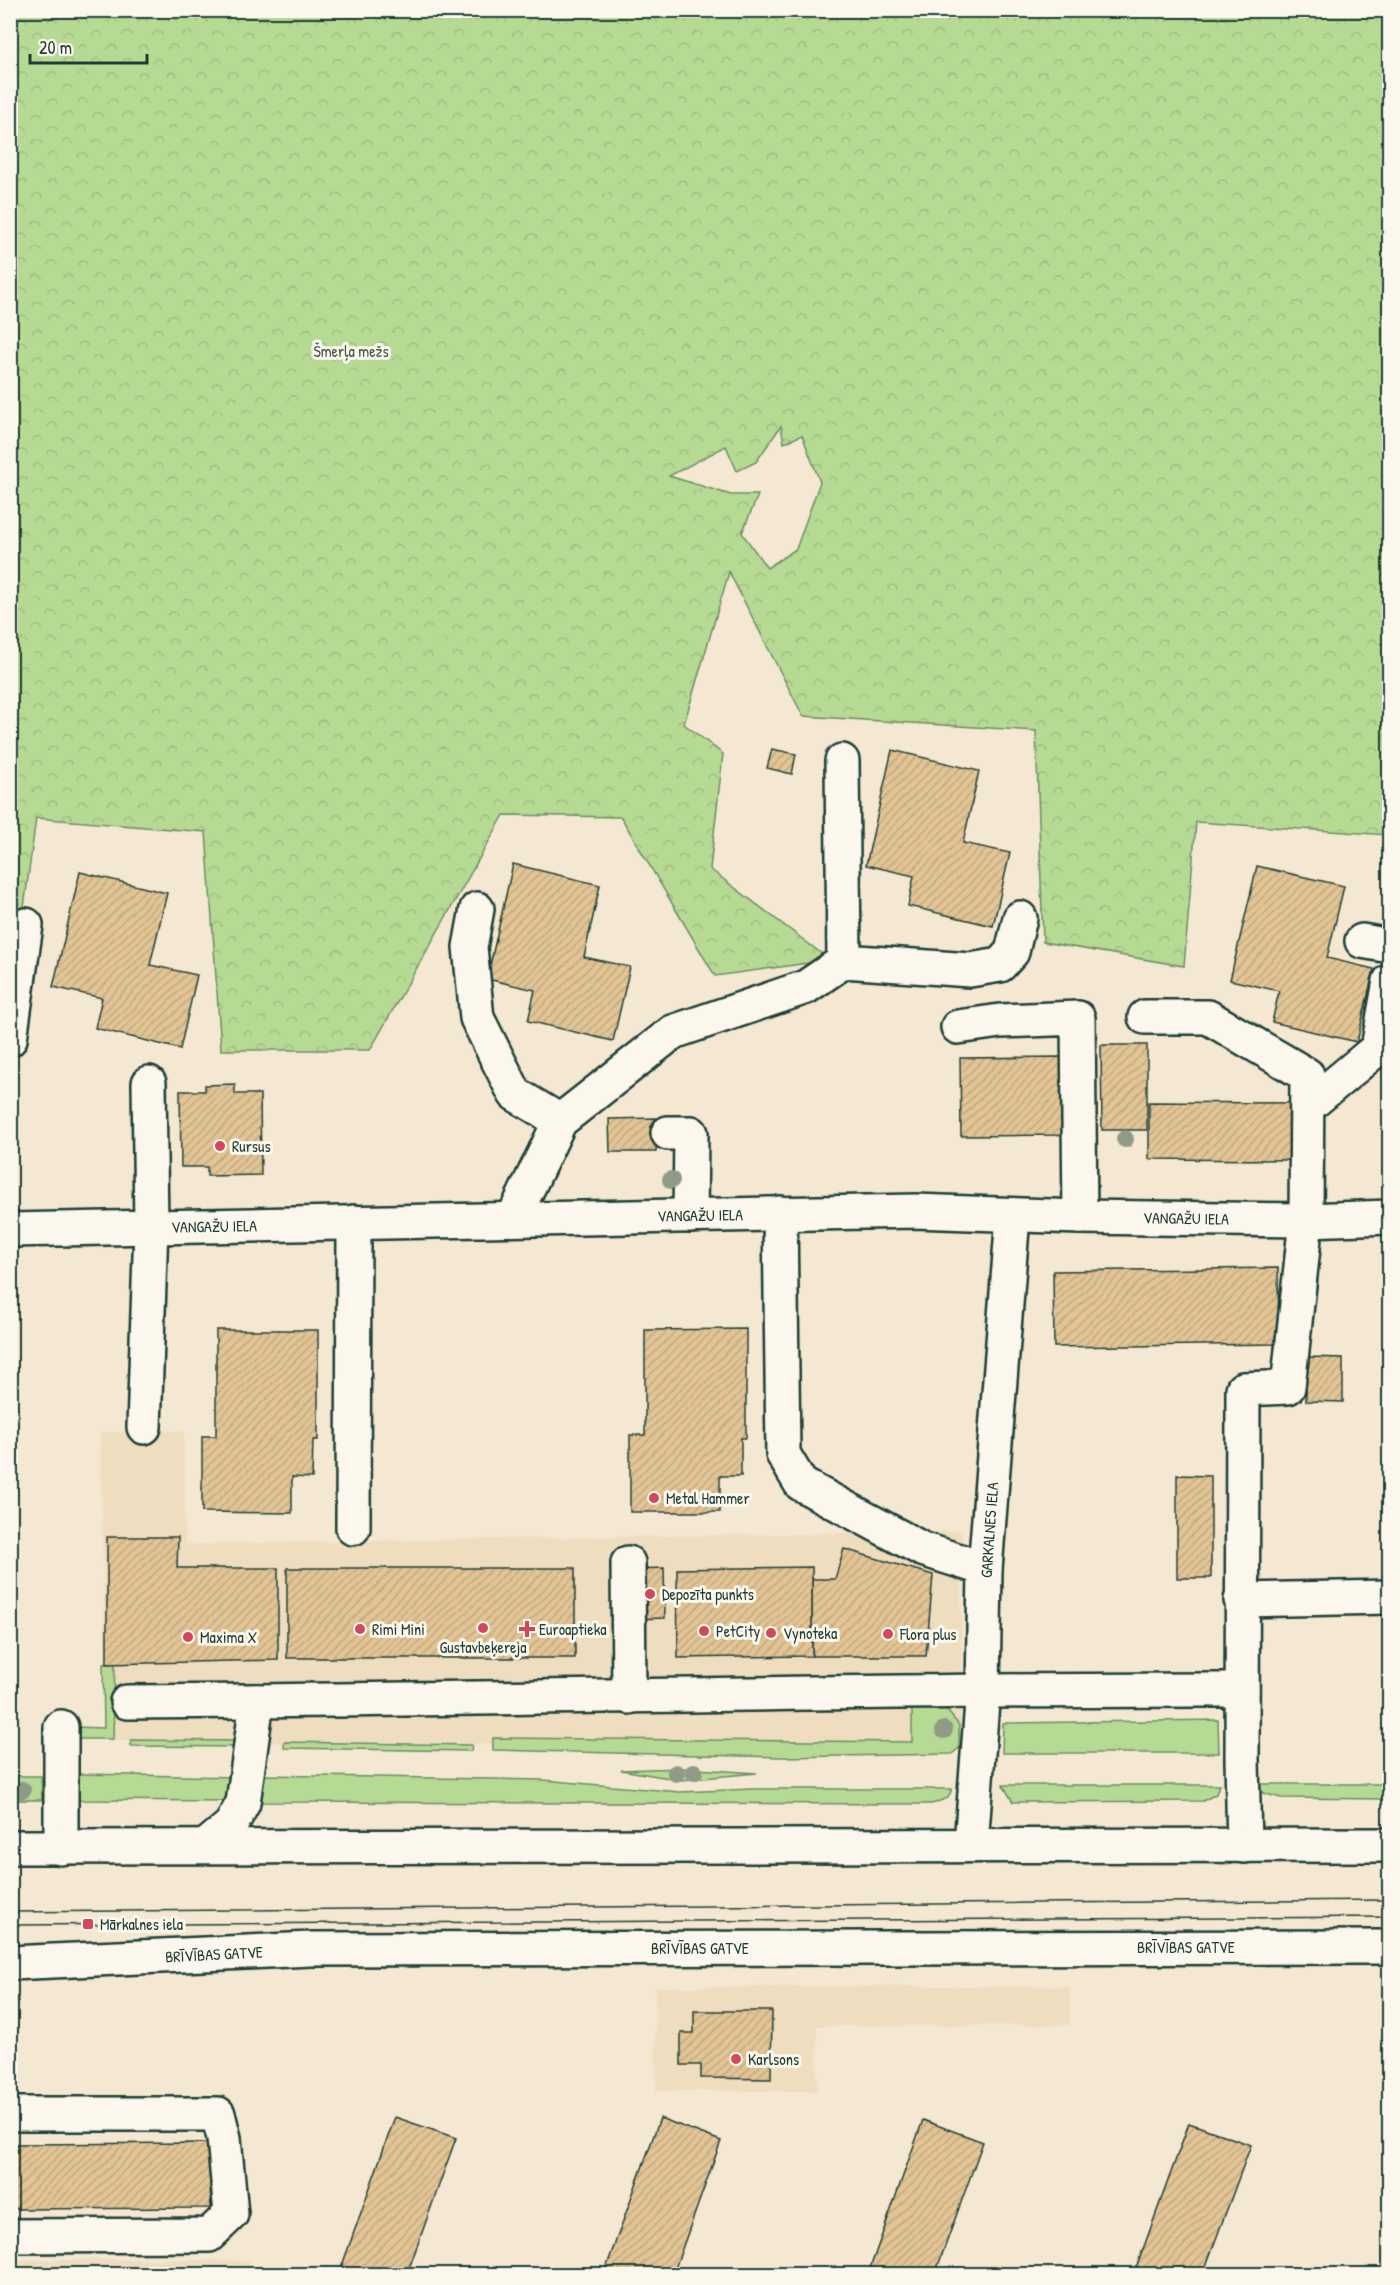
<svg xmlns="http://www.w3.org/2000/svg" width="1400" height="2285" viewBox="0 0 1400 2285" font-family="'Patrick Hand',sans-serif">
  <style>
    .built { fill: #efddc0 }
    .grass { fill: #b6da94; stroke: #6a8c64; stroke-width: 1.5 }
    .forest { fill: url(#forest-crowns); stroke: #6a8c64; stroke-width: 1.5; fill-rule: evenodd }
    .building { fill: url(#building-hatch); stroke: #1f3d34; stroke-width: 1.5 }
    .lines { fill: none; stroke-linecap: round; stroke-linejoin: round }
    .minor-casing { stroke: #1f3d34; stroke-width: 38 }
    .highway-casing { stroke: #1f3d34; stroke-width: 38 }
    .minor { stroke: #fbf7ec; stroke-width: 33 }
    .highway { stroke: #fbf7ec; stroke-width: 33 }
    .tram { stroke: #1f3d34; stroke-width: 1.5 }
    .tree { fill: #8f9b86 }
    .poi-dot { fill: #d1495b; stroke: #fbf7ec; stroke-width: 2 }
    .labels { text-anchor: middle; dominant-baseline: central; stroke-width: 6; stroke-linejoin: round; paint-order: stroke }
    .park-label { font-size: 16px; fill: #3d5c47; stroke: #fbf7ec }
    .poi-label { font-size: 16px; fill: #1f3d34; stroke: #fbf7ec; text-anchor: start }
    .street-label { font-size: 16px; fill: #1f3d34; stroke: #fbf7ec }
  </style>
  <defs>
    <pattern id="forest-crowns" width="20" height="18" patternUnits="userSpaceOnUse" patternTransform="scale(1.5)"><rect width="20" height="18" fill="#b6da94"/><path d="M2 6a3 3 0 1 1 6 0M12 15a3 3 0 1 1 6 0" fill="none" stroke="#9cbc80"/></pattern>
    <pattern id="building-hatch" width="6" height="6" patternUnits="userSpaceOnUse" patternTransform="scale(1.5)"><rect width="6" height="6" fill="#e2c495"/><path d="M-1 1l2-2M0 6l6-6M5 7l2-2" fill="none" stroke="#c1a981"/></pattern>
  </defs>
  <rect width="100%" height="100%" fill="#f4e8d2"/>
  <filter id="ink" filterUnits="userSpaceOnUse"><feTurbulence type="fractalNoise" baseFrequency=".0167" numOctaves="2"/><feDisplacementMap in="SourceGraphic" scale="12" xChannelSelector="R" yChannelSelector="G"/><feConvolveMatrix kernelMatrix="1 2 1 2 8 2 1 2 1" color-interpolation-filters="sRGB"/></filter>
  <g filter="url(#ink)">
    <!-- built -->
    <g class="built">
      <path d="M184,1431L185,1544L962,1531L961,1749L107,1741L100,1432Z"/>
      <path d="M1070,1986V2025L817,2026L818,2091H656L655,1987Z"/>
      <path d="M157,2259L249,2261V2274H11V2260Z"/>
    </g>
    <!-- grass -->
    <g class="grass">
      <path d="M115,1663L113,1739H76L75,1727L104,1728L103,1664Z"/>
      <path d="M944,1707L959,1725V1748L952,1754L782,1757L493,1750V1738L912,1742V1708Z"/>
      <path d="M1218,1720L1219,1753H1002L1003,1723Z"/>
      <path d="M131,1740L241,1741V1747L131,1746Z"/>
      <path d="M284,1742L472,1745L471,1751L284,1748Z"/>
      <path d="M682,1768L757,1773L681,1780L621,1770Z"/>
      <path d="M78,1774L234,1777L231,1801L78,1800Z"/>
      <path d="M262,1775L543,1780L680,1792L752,1789H952L948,1798L932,1804L259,1802Z"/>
      <path d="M11,1776H41L42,1800H11Z"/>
      <path d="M1258,1784H1389V1799L1281,1798L1263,1793Z"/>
      <path d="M1003,1785H1219L1216,1794L1203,1801L1013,1802Z"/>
    </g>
    <!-- forest -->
    <path class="forest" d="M11,11H1389V835L1196,822L1184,966L1043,942L1036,731L803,716L729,572L684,724L723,754L710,869L830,960L715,976L621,817L504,815L370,1050H221L206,832L36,818L11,1005ZM781,426L784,443L802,435L820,482L796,549L767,568L742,533L758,495H731L669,476L726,446L737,471L756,462Z"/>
    <!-- building -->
    <g class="building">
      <path d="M772,749L796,754L792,774L767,768Z"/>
      <path d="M892,750L979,771L963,843L1010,853L993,926L908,906L914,876L866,865Z"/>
      <path d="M513,864L600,885L584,957L630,967L613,1041L528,1021L535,990L487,979Z"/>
      <path d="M1257,866L1344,886L1327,958L1374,969L1357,1042L1272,1022L1279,991L1230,980Z"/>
      <path d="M80,872L167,893L150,965L197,975L180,1049L95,1028L102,998L53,987Z"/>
      <path d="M1101,1045H1147V1130H1102Z"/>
      <path d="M1064,1057L1065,1135L961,1136L960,1058Z"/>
      <path d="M235,1084V1094H260L261,1175L207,1176V1167H181L180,1091H205V1085Z"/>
      <path d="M1149,1102L1293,1103V1160L1149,1159Z"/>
      <path d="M656,1118V1152H610L609,1119Z"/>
      <path d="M1278,1268L1279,1344L1054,1347L1053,1271Z"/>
      <path d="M746,1329V1438H741V1476H720V1512H630V1435H645V1330Z"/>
      <path d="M216,1330H318V1440H313L312,1478L292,1477V1513L202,1512V1436H216Z"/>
      <path d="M1306,1357L1343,1358V1402L1306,1401Z"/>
      <rect x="1386" y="1474" width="4" height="61"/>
      <path d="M1177,1475L1211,1476V1578H1177Z"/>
      <path d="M107,1537H178L177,1568H278V1660L107,1664Z"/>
      <path d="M844,1549L933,1575L926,1656H812V1579H835Z"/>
      <path d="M812,1567V1656L678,1658L677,1569Z"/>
      <rect x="287" y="1568" width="288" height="90"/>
      <path d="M664,1568L665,1618L635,1619V1569Z"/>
      <path d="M694,2011H772L771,2079L701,2078V2065H681V2033H694Z"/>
      <path d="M395,2117L456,2138L407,2274H339Z"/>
      <path d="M660,2118L721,2141L673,2274H604Z"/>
      <path d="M923,2120L983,2142L935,2274H868Z"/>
      <path d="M1189,2123L1251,2145L1203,2274H1134Z"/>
      <path d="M209,2143L211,2208L10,2209V2144Z"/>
    </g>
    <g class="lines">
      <defs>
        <g id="minor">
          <path d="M842,761L844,961"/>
          <path d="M477,909L470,947L477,1018L515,1094L560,1121"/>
          <path d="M1362,941L1390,946"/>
          <path d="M1145,1017H1208L1307,1075L1306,1220L1288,1387L1243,1389L1242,1760L1244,1846"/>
          <path d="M958,1027L1000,1021L1078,1018L1080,1217"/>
          <path d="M10,1039L26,925"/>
          <path d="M1307,1107L1378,1048L1390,981"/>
          <path d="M668,1133H691L690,1216"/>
          <path d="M780,1213L783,1454L801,1484L922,1549L985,1569"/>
          <path d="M513,1219L560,1121L673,1032L806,987L844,961L970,970L1000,965L1012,952L1020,918"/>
          <path d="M10,1230L915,1211L1080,1217L1306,1220L1390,1217"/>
          <path d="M144,1427L151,1227L149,1083"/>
          <path d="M353,1528L354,1222"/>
          <path d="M628,1563L629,1697"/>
          <path d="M1241,1600L1390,1597"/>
          <path d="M127,1702C499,1700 871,1689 1242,1690"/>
          <path d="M971,1844L983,1690L985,1569L1013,1216"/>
          <path d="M206,1846L231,1825L243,1803L257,1701"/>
          <path d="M61,1848V1727"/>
          <path d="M10,1963L311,1949L1390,1947"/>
          <path d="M10,2114H218L224,2138L231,2214L209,2235L10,2236"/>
        </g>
        <path id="highway" d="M10,1847L1390,1845"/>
      </defs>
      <!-- minor casing -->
      <use href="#minor" class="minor-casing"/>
      <!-- highway casing -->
      <use href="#highway" class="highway-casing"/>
      <!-- minor -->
      <use href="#minor" class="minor"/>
      <!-- highway -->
      <use href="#highway" class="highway"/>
      <!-- tram -->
      <g class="tram">
        <path d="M10,1912L1390,1900"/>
        <path d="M10,1925L1390,1917"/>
      </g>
    </g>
    <!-- trees -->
    <g class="tree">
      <circle cx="1125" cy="1139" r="9"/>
      <circle cx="671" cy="1180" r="9"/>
      <circle cx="944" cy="1730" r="9"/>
      <circle cx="694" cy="1772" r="9"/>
      <circle cx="676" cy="1773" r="9"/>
      <circle cx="22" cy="1790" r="9"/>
    </g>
  </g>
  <!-- markers -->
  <g class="poi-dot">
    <circle cx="220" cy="1146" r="6"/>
    <circle cx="654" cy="1498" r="6"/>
    <circle cx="650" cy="1594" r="6"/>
    <circle cx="483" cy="1628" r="6"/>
    <circle cx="360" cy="1629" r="6"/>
    <path d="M524 1620h6v6h6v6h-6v6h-6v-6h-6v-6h6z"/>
    <circle cx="704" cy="1631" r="6"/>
    <circle cx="771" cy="1633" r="6"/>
    <circle cx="888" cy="1634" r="6"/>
    <circle cx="188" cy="1637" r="6"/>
    <rect x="82" y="1918" width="12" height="12" rx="3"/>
    <circle cx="736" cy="2059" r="6"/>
  </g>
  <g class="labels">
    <!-- park labels -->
    <g class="park-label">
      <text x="351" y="351">Šmerļa mežs</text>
    </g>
    <!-- poi labels -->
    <g class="poi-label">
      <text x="232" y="1146">Rursus</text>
      <text x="666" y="1498">Metal Hammer</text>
      <text x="662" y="1594">Depozīta punkts</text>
      <text x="372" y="1629">Rimi Mini</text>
      <text x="539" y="1629">Euroaptieka</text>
      <text x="716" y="1631">PetCity</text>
      <text x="783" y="1633">Vynoteka</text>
      <text x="900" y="1634">Flora plus</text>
      <text x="200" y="1637">Maxima X</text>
      <text x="483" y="1647" text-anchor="middle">Gustavbeķereja</text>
      <text x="100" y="1924">Mārkalnes iela</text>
      <text x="748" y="2059">Karlsons</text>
    </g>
    <!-- street labels -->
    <g class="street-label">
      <text transform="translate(700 1215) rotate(-1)">VANGAŽU IELA</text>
      <text transform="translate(1186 1218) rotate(1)">VANGAŽU IELA</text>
      <text transform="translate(214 1226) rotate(-1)">VANGAŽU IELA</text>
      <text transform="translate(989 1530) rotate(-86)">GARKALNES IELA</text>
      <text x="1186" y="1947">BRĪVĪBAS GATVE</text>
      <text x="700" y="1948">BRĪVĪBAS GATVE</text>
      <text transform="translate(214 1954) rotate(-3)">BRĪVĪBAS GATVE</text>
    </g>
  </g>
  <!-- margin -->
  <rect width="1400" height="2285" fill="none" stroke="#fbf7ec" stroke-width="36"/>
  <rect x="18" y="18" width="1364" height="2249" fill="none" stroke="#1f3d34" stroke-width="2" filter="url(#ink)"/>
  <!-- scale -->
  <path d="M30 54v9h117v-9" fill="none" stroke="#1f3d34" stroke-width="3"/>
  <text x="39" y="54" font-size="18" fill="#1f3d34" stroke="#fbf7ec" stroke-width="4.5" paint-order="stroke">20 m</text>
</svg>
